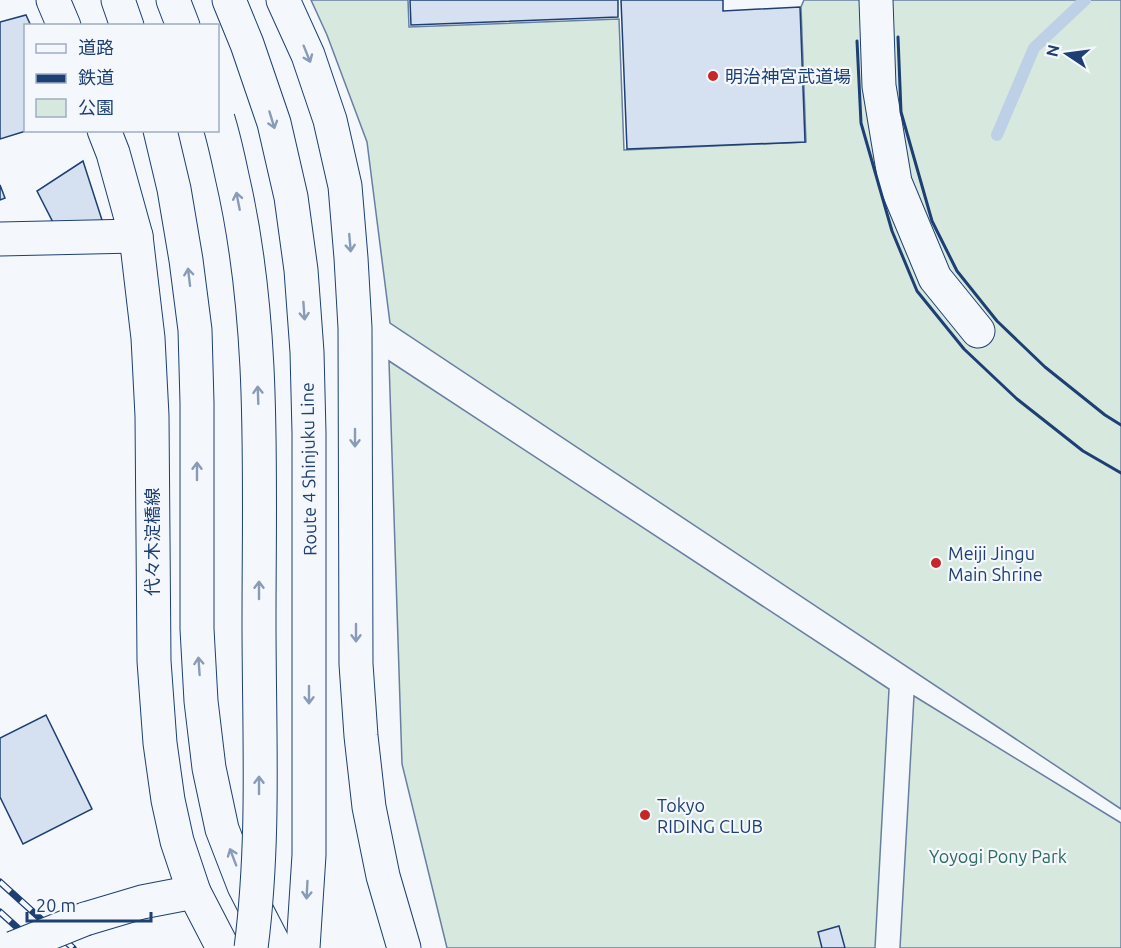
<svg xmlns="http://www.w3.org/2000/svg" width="1121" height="948" viewBox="0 0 1121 948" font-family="Ubuntu,'Noto Sans JP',sans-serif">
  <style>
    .green { fill: #d7e8df; stroke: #687fa3; stroke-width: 1.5 }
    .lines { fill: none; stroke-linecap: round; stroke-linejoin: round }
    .stream { stroke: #bed0e5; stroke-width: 12 }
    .building { fill: #d5e0f0; stroke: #1d3f73; stroke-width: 1.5 }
    .minor-casing { stroke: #1d3f73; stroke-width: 35 }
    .highway-casing { stroke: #1d3f73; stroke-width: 35 }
    .minor { stroke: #f4f7fb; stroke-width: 33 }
    .highway { stroke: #f4f7fb; stroke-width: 33 }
    .rail-casing { stroke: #1d3f73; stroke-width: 7 }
    .rail { stroke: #f4f7fb; stroke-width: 4.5; stroke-dasharray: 14; stroke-linecap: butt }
    .minor-bridge-casing { stroke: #1d3f73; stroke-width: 35; stroke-linecap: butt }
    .highway-bridge-casing { stroke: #1d3f73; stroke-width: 35; stroke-linecap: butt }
    .minor-bridge { stroke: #f4f7fb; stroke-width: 33 }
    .highway-bridge { stroke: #f4f7fb; stroke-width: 33 }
    .wall { stroke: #1d3f73; stroke-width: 3 }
    .oneway { stroke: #889bb7 }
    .poi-dot { fill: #c62828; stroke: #f4f7fb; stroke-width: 2 }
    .labels { text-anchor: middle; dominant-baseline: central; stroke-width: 4.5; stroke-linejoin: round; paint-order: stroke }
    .poi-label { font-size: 18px; fill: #1d3f73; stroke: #f4f7fb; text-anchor: start }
    .street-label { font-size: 18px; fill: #1d3f73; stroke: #f4f7fb }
    .park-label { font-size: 18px; fill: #2c6c60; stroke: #f4f7fb }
  </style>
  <rect width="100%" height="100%" fill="#f4f7fb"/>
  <!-- green -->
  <g class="green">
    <path d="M311,0H408L409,27L619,19L624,150L806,142L801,7L804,0H1121V809L390,323L367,142L327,35Z"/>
    <path d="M389,361L889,689L875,948H447L402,764Z"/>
    <path d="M914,696L1121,823V948H900Z"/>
  </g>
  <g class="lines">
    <!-- stream -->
    <path class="stream" d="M997,135L1034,48L1085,0"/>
  </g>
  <!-- building -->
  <g class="building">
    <path d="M410,0H618V17L411,25Z"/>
    <path d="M621,0H723V11L800,7L805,142L627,149Z"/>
    <path d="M26,15L31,26H26V130H29L0,139V22Z"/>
    <path d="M83,161L102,220L59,234L37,191Z"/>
    <path d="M0,185L5,198L0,200Z"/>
    <path d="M46,715L92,809L23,844L0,797V738Z"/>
    <path d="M839,926L845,948H822L818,932Z"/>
  </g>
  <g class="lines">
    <defs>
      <g id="minor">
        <path d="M53,0L64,26"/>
        <path d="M876,0L879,86L895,182L935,278L978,331"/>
        <path d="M104,130L113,153L136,236L148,338L152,416L154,661L160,743L168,800L177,841L194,892L223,948"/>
        <path d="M0,239L136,236"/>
        <path d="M85,919L142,902L194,892"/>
      </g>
      <g id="highway">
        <path d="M118,0L127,26"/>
        <path d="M173,0L183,26"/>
        <path d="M229,0L247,44L274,123L291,197L301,270L307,352L309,433V855L303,948"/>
        <path d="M283,0L308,55L330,120L345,186L351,258L355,328L356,664L361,736L369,807L383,876L404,948"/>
        <path d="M160,130L174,189L186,260L195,330L197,403V629L201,701L209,768L222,829L244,886L276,948"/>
      </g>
    </defs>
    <!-- minor casing -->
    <use href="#minor" class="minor-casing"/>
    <!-- highway casing -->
    <use href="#highway" class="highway-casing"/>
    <!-- minor -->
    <use href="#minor" class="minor"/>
    <!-- highway -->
    <use href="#highway" class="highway"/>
    <defs>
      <g id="rail">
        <path d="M0,882L73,948"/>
        <path d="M0,912L40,948"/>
      </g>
    </defs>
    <!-- rail casing -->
    <use href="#rail" class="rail-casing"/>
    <!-- rail -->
    <use href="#rail" class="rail"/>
    <defs>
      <path id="minor-bridge" d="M13,948L85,919"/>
      <path id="highway-bridge" d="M218,119C224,138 228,157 232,176C266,322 259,473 259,622C259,731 265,840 251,948"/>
    </defs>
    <!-- minor-bridge casing -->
    <use href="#minor-bridge" class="minor-bridge-casing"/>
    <!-- highway-bridge casing -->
    <use href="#highway-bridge" class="highway-bridge-casing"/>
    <!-- minor-bridge -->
    <use href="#minor-bridge" class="minor-bridge"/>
    <!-- highway-bridge -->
    <use href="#highway-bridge" class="highway-bridge"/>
    <!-- wall -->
    <g class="wall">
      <path d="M898,37L901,112L932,221L957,271L997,321L1045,367L1105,415L1121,425"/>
      <path d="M857,41L861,123L892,231L917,291L964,349L1017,399L1083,451L1121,473"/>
    </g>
  </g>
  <!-- one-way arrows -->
  <defs><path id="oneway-shaft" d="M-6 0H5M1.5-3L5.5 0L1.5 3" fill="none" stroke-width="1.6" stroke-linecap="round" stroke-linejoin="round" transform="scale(1.5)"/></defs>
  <g class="oneway">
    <use href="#oneway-shaft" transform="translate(307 54) rotate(68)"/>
    <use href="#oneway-shaft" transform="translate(272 120) rotate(73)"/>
    <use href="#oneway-shaft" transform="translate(238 201) rotate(-101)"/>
    <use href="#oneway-shaft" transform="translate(350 243) rotate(85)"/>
    <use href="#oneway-shaft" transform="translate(189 277) rotate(-97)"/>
    <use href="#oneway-shaft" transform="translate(304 311) rotate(86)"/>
    <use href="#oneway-shaft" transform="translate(258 395) rotate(-92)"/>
    <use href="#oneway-shaft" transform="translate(355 438) rotate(90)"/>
    <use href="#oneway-shaft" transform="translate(197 471) rotate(-90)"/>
    <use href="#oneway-shaft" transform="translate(259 590) rotate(-90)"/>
    <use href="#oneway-shaft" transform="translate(356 633) rotate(90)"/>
    <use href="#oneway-shaft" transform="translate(199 666) rotate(-94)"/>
    <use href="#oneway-shaft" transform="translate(309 695) rotate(90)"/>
    <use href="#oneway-shaft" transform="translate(259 785) rotate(-90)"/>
    <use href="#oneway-shaft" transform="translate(233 857) rotate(-111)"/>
    <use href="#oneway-shaft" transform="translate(307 890) rotate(93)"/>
  </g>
  <!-- markers -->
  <g class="poi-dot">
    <circle cx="713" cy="76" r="6"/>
    <circle cx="936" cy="563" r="6"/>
    <circle cx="645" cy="815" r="6"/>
  </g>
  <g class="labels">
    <!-- poi labels -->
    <g class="poi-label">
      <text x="725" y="76">明治神宮武道場</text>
      <text x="948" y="553">Meiji Jingu<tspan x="948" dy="21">Main Shrine</tspan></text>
      <text x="657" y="805">Tokyo<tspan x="657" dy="21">RIDING CLUB</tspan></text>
    </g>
    <!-- street labels -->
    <g class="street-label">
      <text transform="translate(308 469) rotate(-91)">Route 4 Shinjuku Line</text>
      <text transform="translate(152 542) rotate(-90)">代々木淀橋線</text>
    </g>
    <!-- park labels -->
    <g class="park-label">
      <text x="998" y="856">Yoyogi Pony Park</text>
    </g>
  </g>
  <!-- legend -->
  <rect x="24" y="24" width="195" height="108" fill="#f4f7fb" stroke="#9eadc5" stroke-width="1.5"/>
  <rect x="36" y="44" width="30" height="9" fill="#f4f7fb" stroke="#9eadc5" stroke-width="1.5"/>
  <text x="78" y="54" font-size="18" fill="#1d3f73">道路</text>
  <rect x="36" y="74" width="30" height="9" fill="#1d3f73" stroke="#9eadc5" stroke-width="1.5"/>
  <text x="78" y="84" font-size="18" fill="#1d3f73">鉄道</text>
  <rect x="36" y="99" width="30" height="18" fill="#d7e8df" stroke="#9eadc5" stroke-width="1.5"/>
  <text x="78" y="114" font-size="18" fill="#1d3f73">公園</text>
  <!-- north arrow -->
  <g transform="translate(1067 54) rotate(283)" stroke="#f4f7fb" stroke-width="4.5" paint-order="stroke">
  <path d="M0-4.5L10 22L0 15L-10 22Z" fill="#1d3f73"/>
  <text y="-9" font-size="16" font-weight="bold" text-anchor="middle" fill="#1d3f73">N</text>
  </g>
  <!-- scale -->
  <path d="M27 912v9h124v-9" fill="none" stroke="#1d3f73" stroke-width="3"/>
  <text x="36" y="912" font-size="18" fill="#1d3f73" stroke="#f4f7fb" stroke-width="4.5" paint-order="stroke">20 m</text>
</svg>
